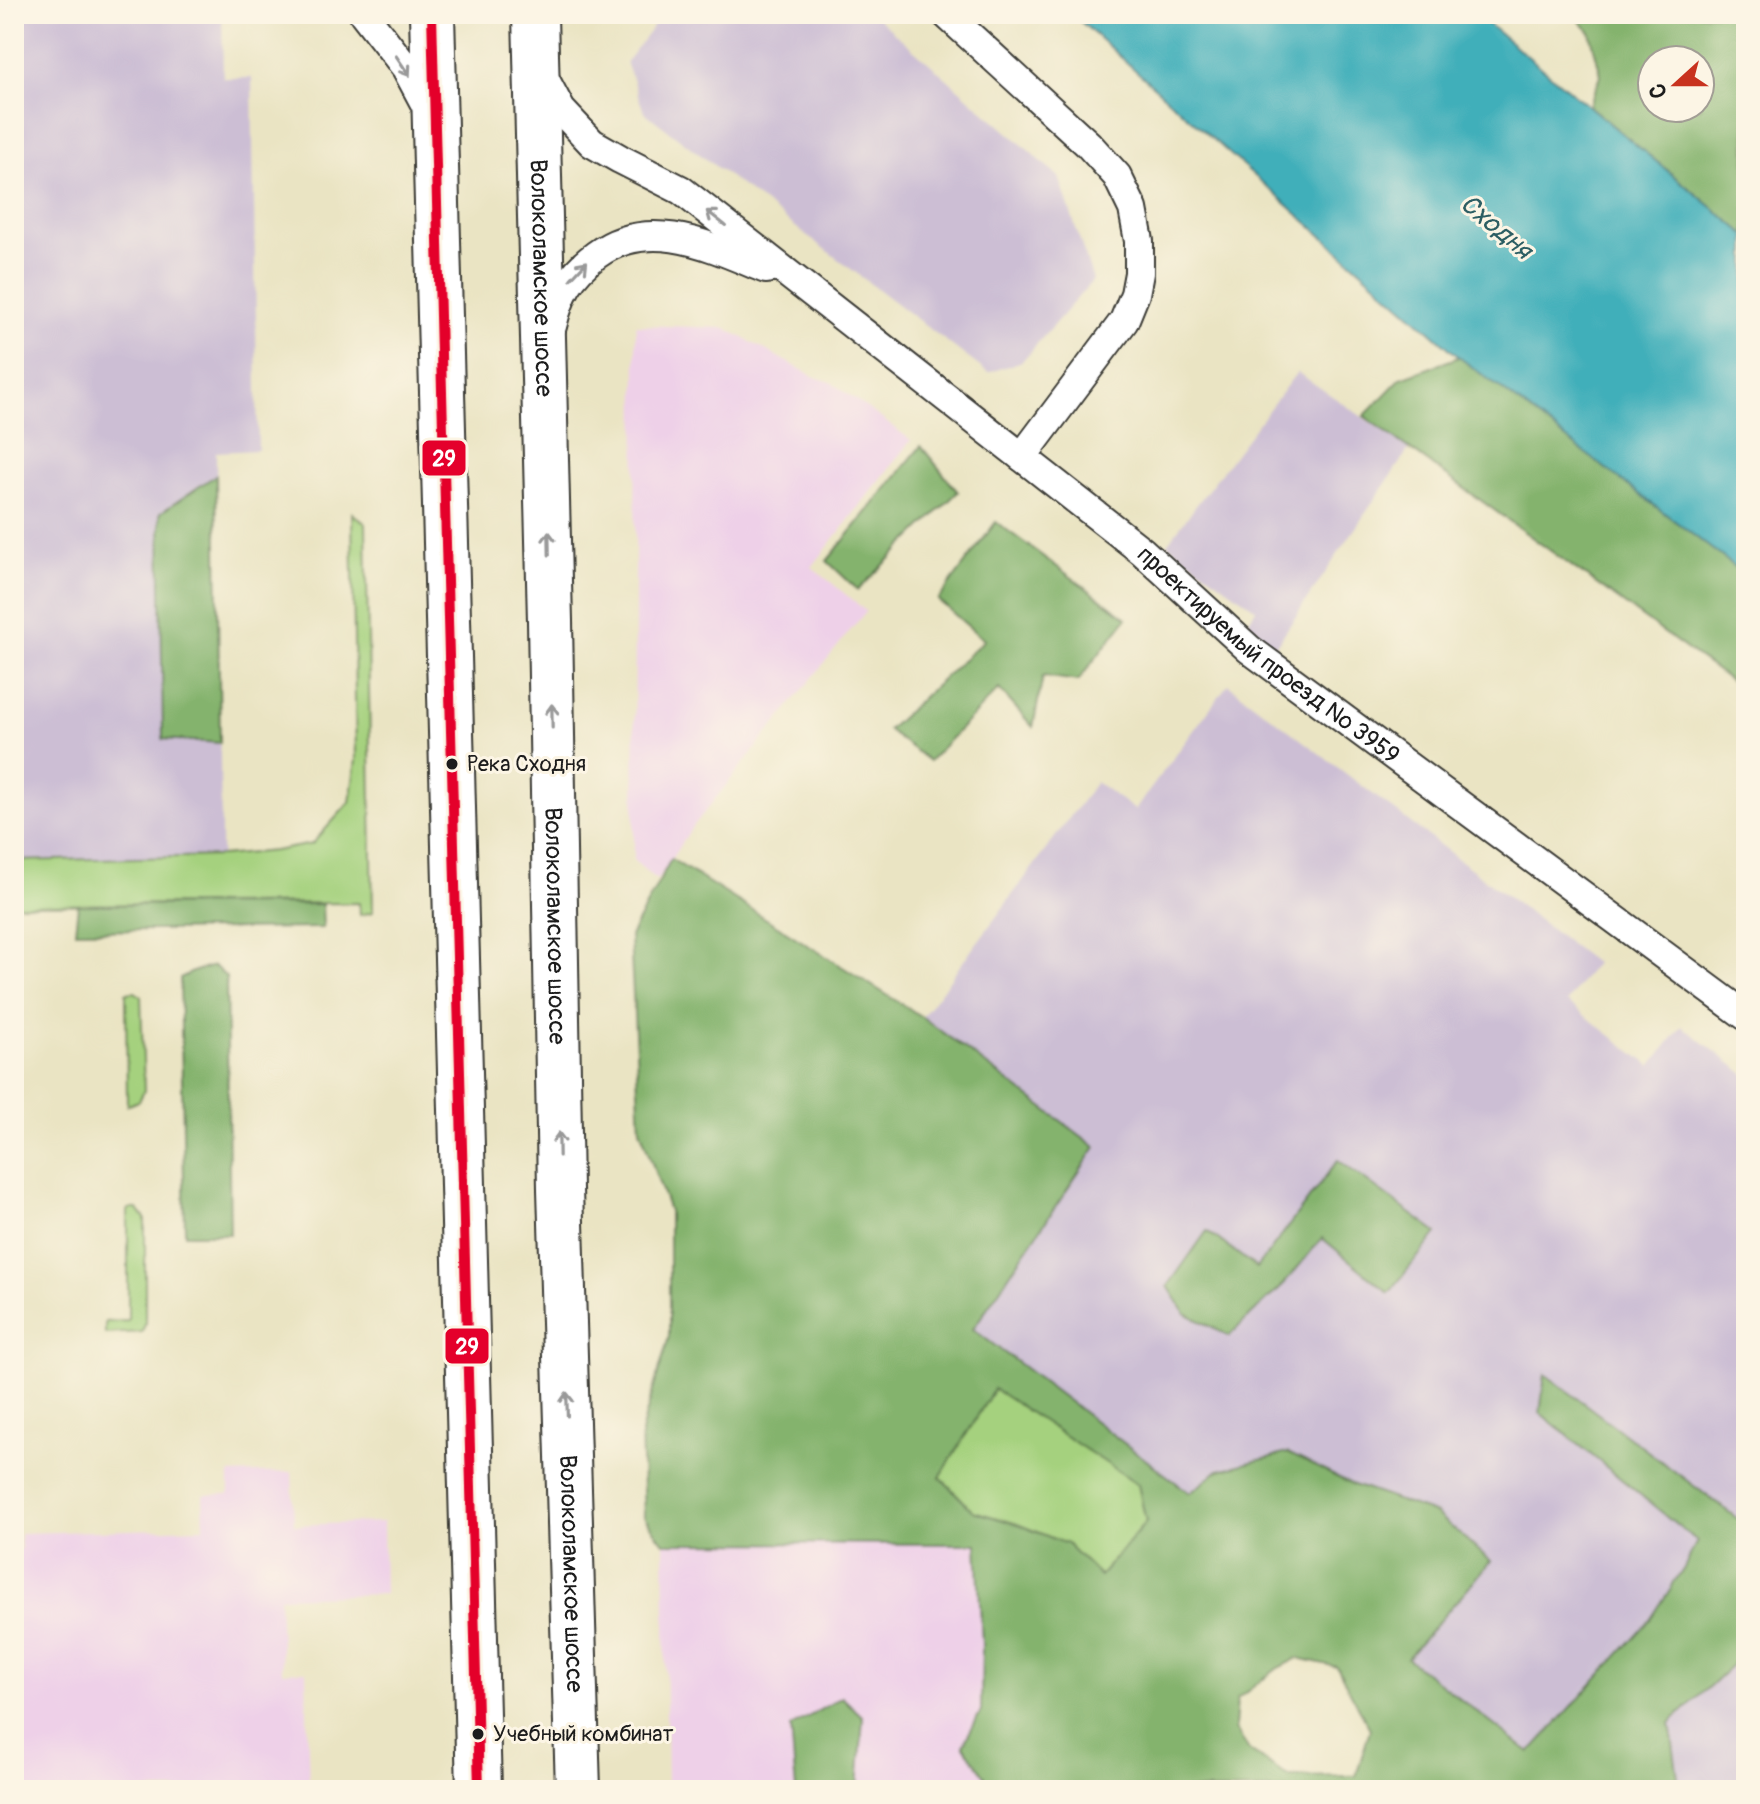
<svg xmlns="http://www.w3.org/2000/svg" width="1760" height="1804" viewBox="0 0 1760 1804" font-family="Pangolin,sans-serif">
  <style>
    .built { fill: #eed0e8 }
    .industrial { fill: #ccbed4 }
    .green { fill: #a5d17e; stroke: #60764d; stroke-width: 2 }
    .forest { fill: #84b36d; stroke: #506844; stroke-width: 2; fill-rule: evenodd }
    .water { fill: #3fafba; stroke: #2e666b; stroke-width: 2 }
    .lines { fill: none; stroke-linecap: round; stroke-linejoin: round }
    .minor-casing { stroke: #3b3a35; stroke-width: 32 }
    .primary-casing { stroke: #3b3a35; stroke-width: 48 }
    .minor { stroke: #fff; stroke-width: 28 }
    .primary { stroke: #fff; stroke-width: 44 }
    .bus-1-casing { stroke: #fcf5e5; stroke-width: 16 }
    .bus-1 { stroke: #e4002b; stroke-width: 10 }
    .oneway { stroke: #999 }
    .bus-dot { fill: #1c1c1c; stroke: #fcf5e5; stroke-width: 3 }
    .labels { text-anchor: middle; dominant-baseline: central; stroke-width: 6; stroke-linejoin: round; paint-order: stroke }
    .bus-label { font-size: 22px; fill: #1c1c1c; stroke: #fcf5e5; text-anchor: start }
    .street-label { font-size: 24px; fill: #1c1c1c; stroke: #fcf5e5 }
    .water-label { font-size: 26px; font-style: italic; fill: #2c5e63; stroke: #fcf5e5 }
    .line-badge { stroke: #fcf5e5; stroke-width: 3 }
    .badge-label { font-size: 22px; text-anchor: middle; font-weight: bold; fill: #fff }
  </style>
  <rect width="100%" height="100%" fill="#fcf5e5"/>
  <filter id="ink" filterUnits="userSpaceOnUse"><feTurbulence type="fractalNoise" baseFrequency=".0125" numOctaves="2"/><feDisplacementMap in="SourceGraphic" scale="16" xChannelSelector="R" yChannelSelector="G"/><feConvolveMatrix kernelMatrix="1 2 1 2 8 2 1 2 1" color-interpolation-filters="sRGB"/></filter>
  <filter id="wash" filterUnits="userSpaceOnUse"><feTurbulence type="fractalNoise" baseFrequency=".006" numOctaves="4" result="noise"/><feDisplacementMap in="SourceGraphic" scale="32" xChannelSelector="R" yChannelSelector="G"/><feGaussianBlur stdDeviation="1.8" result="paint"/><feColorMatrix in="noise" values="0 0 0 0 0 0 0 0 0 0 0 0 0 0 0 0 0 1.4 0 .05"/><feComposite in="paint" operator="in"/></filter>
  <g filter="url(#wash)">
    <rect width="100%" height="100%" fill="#eae4c3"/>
    <!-- built -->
    <g class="built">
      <path d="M636,325L725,328L815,377L831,382L911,440L812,567L866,611L691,829L657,880L634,861Z"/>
      <path d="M292,1472L294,1525L383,1522L384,1594L279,1597L282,1672L306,1671L309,1790H14V1550L21,1549L20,1533L204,1528L203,1495L229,1494V1474Z"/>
      <path d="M757,1542L1055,1545L1062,1790H667L664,1543Z"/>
    </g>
    <!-- industrial -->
    <g class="industrial">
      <path d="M14,14H222L223,78H252L258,450L216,452L222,905H14Z"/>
      <path d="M663,14H873L1059,177L1093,280L1022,361L988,373L644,112L626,62Z"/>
      <path d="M1297,372L1409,449L1273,650L1244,628L1256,609L1167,544Z"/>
      <path d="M1228,684L1595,963L1567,1002L1651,1066L1682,1026L1746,1075V1790H1580L973,1328L1095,1147L922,1017L1096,782L1135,810Z"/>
    </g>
    <!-- green -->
    <g class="green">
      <path d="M352,513L366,524L373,912L360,915L359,903L14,905V861L221,856L274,851L312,844L350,802L356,760Z"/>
      <path d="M135,992L141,996L144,1091L139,1101L127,1105L126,993Z"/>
      <path d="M128,1209H137L145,1218V1324L142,1332L105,1334V1322L128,1321Z"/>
      <path d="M994,1388L1138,1484L1146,1522L1100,1576L1067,1544L1017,1524L973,1511L940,1477Z"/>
    </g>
    <!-- forest -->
    <g class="forest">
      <path d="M1573,14H1746V235L1589,106L1601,75L1590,32ZM1652,60H1700V108H1652Z"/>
      <path d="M1459,357L1746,575V692L1364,416L1401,378Z"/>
      <path d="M921,446L958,492L858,590L827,561Z"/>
      <path d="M216,475L220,743L163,739L160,513Z"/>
      <path d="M996,522L1127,618L1078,681L1043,676L1033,727L999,689L929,761L888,730L984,640L938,600Z"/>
      <path d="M671,859L922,1017L1096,1147L973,1329L1190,1493L1219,1470L1288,1453L1351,1484L1436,1514L1491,1561L1407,1658L1530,1753L1650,1620L1684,1568L1697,1541L1540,1413L1545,1374L1746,1525V1643L1732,1665L1670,1723L1678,1777L1668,1790H986L985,1776L963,1745L981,1711L982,1644L977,1544L664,1543L644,1517L641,1432L669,1336V1211L640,1129L630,936ZM994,1389L1138,1484L1146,1522L1100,1576L1067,1544L1017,1524L973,1511L940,1477ZM1298,1658L1337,1667L1370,1729L1356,1776L1288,1777L1249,1750L1235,1729L1237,1699L1278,1668Z"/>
      <path d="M322,904L323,928L75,931L78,905Z"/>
      <path d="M214,966L226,977L230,1234H185L180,978L195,971Z"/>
      <path d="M1338,1160L1437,1233L1389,1293L1322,1238L1285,1283L1229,1336L1185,1313L1168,1286L1207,1231L1257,1268Z"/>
      <path d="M842,1697L863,1717L858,1790H796L791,1727Z"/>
    </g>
    <!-- water -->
    <path class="water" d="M1072,14H1476L1746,235V575L1459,357Z"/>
  </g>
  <g filter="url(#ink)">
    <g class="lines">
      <defs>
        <g id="minor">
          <path d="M364,14L406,68L430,113"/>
          <path d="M946,14L1088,144L1117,176L1133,209L1139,241V273L1135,294L1124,321L1022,457"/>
          <path id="s1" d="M542,74L561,110L592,143L620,159L681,190L1142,551L1249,649L1746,1016"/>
          <path d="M552,326C560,294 569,275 596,255C650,215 712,247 766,269"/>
        </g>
        <g id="primary">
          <path d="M432,14L479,1790"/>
          <path id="s2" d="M535,14L550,621L560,1189L578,1790"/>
        </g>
      </defs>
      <!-- minor casing -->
      <use href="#minor" class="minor-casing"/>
      <!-- primary casing -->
      <use href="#primary" class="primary-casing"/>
      <!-- minor -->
      <use href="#minor" class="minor"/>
      <!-- primary -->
      <use href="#primary" class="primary"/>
      <defs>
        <path id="bus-1" d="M432,14L479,1790"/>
      </defs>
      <!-- bus-1 casing -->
      <use href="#bus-1" class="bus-1-casing"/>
      <!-- bus-1 -->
      <use href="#bus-1" class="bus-1"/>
    </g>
    <!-- one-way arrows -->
    <defs><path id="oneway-shaft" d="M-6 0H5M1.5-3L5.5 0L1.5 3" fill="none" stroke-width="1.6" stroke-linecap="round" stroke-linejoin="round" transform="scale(2)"/></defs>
    <g class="oneway">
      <use href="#oneway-shaft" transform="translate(403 66) rotate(56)"/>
      <use href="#oneway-shaft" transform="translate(716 218) rotate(-142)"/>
      <use href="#oneway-shaft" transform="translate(579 270) rotate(-47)"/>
      <use href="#oneway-shaft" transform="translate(549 543) rotate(-91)"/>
      <use href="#oneway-shaft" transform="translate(552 716) rotate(-91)"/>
      <use href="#oneway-shaft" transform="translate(559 1144) rotate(-91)"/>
      <use href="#oneway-shaft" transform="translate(567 1404) rotate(-92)"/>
    </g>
  </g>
  <!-- markers -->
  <g class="bus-dot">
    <circle cx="452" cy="764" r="7"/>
    <circle cx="478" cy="1734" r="7"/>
  </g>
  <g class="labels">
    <!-- bus labels -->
    <g class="bus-label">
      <text x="467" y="764">Река Сходня</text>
      <text x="493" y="1734">Учебный комбинат</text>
    </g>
    <!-- street labels -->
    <g class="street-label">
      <text stroke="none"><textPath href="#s2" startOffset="264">Волоколамское шоссе</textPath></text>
      <text stroke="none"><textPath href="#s1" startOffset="936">проектируемый проезд № 3959</textPath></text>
      <text stroke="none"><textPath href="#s2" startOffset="912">Волоколамское шоссе</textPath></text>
      <text stroke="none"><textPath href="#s2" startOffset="1560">Волоколамское шоссе</textPath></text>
    </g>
    <!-- water labels -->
    <g class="water-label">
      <text transform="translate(1496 227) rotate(40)">Сходня</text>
    </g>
  </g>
  <g class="line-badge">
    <rect x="421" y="439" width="46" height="38" rx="8" fill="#e4002b"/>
    <rect x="444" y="1327" width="46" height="38" rx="8" fill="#e4002b"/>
  </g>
  <g class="badge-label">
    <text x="444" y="466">29</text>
    <text x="467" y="1354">29</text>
  </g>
  <!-- margin -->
  <rect width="1760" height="1804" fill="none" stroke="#fcf5e5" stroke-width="48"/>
  <!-- north arrow -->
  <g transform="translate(1676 84) rotate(249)"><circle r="38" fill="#fcf5e5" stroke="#a29e95" stroke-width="2"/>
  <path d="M0-6L14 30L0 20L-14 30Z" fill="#c8321e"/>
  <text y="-12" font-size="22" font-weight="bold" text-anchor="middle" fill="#1c1c1c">С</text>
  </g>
</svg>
